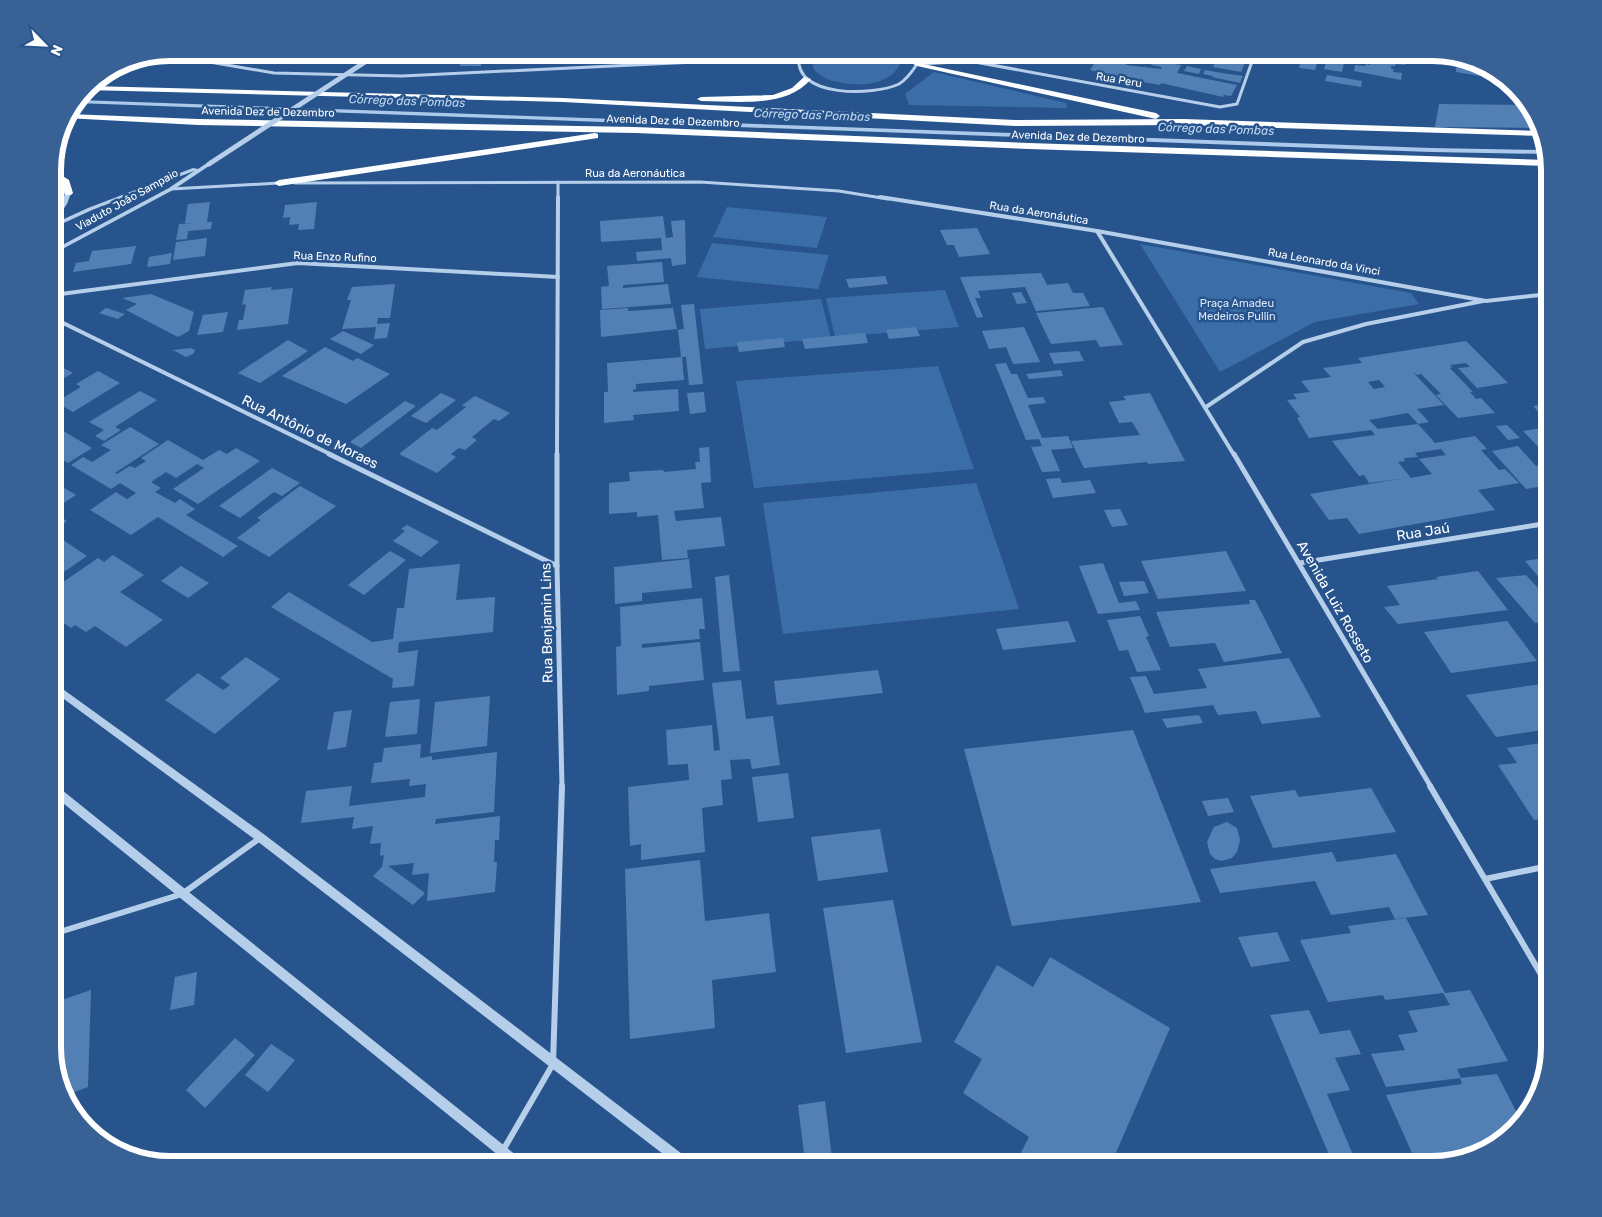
<svg xmlns="http://www.w3.org/2000/svg" width="1602" height="1217" viewBox="0 0 1602 1217" font-family="Rubik,sans-serif">
  <style>
    .green { fill: #3b6ea8 }
    .lines { fill: none; stroke-linecap: round; stroke-linejoin: round }
    .stream { fill: #aac9eb; fill-rule: evenodd }
    .building { fill: #5380b4; fill-rule: evenodd }
    .minor-far3 { stroke: #b5ceea; stroke-width: 3 }
    .minor-far2 { stroke: #b5ceea; stroke-width: 4 }
    .minor-far1 { stroke: #b5ceea; stroke-width: 5 }
    .minor { stroke: #b5ceea; stroke-width: 6 }
    .tertiary { fill: #b5ceea; fill-rule: evenodd }
    .trunk { fill: #fcfdfe; fill-rule: evenodd }
    .tertiary-bridge { stroke: #b5ceea; stroke-width: 5 }
    .labels { text-anchor: middle; dominant-baseline: central; stroke-width: 5; stroke-linejoin: round; paint-order: stroke }
    .far-street-label { font-size: 11px; fill: #fff; stroke: #27548c }
    .far-park-label { font-size: 11px; fill: #dae8f8; stroke: #27548c }
    .far-water-label { font-size: 12px; font-style: italic; fill: #c1d8f1; stroke: #27548c }
    .street-label { font-size: 14px; fill: #fff; stroke: #27548c }
    .rim { fill: none; stroke: #fff; stroke-width: 6 }
  </style>
  <rect width="100%" height="100%" fill="#27548c"/>
  <!-- green -->
  <g class="green">
    <path d="M821,53H887L896,58L900,64C888,89 850,87 827,79C823,77 818,73 814,70L812,61Z"/>
    <path d="M934,72L1066,103L1067,108L909,105L905,94Z"/>
    <path d="M727,207L827,217L817,248L713,237Z"/>
    <path d="M712,243L829,255L818,289L697,277Z"/>
    <path d="M1140,244L1411,293L1419,304L1315,322L1220,372Z"/>
    <path d="M945,290L959,327L835,337L826,298Z"/>
    <path d="M821,299L831,338L705,349L700,309Z"/>
    <path d="M938,366L974,469L754,488L736,381Z"/>
    <path d="M976,483L1019,609L783,634L763,503Z"/>
  </g>
  <g class="lines">
    <!-- stream -->
    <path class="stream" d="M78,100L1431,148L1545,150L1546,154L1431,152L76,103Z"/>
  </g>
  <!-- building -->
  <g class="building">
    <path d="M469,53H483L481,66H460L462,54Z"/>
    <path d="M490,53H520V55L490,56Z"/>
    <path d="M528,53H548L547,62L528,63Z"/>
    <path d="M559,53H571V58H568V63H557Z"/>
    <path d="M585,53H614V57L585,59Z"/>
    <path d="M622,53H647V54L622,56Z"/>
    <path d="M1187,53H1249L1241,72L1213,67L1216,61Z"/>
    <path d="M1303,53H1320L1315,70L1299,68Z"/>
    <path d="M1329,53H1346L1342,72L1324,69Z"/>
    <path d="M1359,53H1373L1406,58L1405,65L1396,64L1395,66H1391V69H1394L1393,72L1402,73L1401,80L1354,71L1355,65L1365,66L1366,64L1370,65L1371,62L1367,61V58L1358,57Z"/>
    <path d="M1097,59L1117,61L1118,59L1128,60L1126,65L1161,69L1162,67L1151,65L1153,61L1181,65L1177,73L1237,85L1231,96L1224,95L1223,97L1161,83L1160,85L1132,80L1133,78L1098,73L1099,72L1090,70Z"/>
    <path d="M1457,59L1475,62L1506,80L1456,72Z"/>
    <path d="M1187,66L1201,69L1199,74L1184,71Z"/>
    <path d="M1205,70L1222,73L1243,76L1240,83L1212,77L1213,76L1203,74Z"/>
    <path d="M1327,75L1362,81L1361,87L1325,81Z"/>
    <path d="M1439,104L1527,105L1537,118L1540,128L1435,127Z"/>
    <path d="M210,202L207,222H212L211,229L188,231L187,239L176,240L179,224L195,223H185L188,204Z"/>
    <path d="M317,202L314,229L298,230L299,224L289,225L290,217L283,218L285,205Z"/>
    <path d="M663,216L666,238L673,237L671,221L685,220L686,264L672,266L671,258L637,261L636,252L662,250L661,238L601,242L600,221Z"/>
    <path d="M977,228L990,254L959,257L954,245H947L940,230Z"/>
    <path d="M207,238L205,256L173,260L176,242Z"/>
    <path d="M136,246L131,264L73,272L76,263L89,261L92,251Z"/>
    <path d="M172,253L170,264L147,267L149,257Z"/>
    <path d="M662,262L664,282L623,285V288L668,284L671,304L602,309L601,287L609,286L607,266Z"/>
    <path d="M1041,273L1047,285L1068,283L1073,293H1083L1090,306L1036,311L1025,287L978,291L981,298H975L983,317L977,318L960,277Z"/>
    <path d="M885,276L888,284L849,288L846,279Z"/>
    <path d="M395,284L390,318H378L377,324L390,323L387,338L374,339L376,327L342,329L351,300H347L352,287Z"/>
    <path d="M272,287L271,290L293,288L288,324L237,330L239,320H243L246,304L242,305L245,290Z"/>
    <path d="M1021,292L1027,303L1017,304L1012,293Z"/>
    <path d="M151,294L194,312L189,331L178,337L126,310L137,304L122,298Z"/>
    <path d="M694,304L703,384L689,385L686,357H681L678,330L684,329L681,305Z"/>
    <path d="M1103,307L1123,345L1100,347L1096,340L1051,344L1036,313Z"/>
    <path d="M106,308L125,314L118,319L99,313Z"/>
    <path d="M628,308V311L673,308L677,329L601,337L600,310Z"/>
    <path d="M228,312L223,332L197,335L203,315Z"/>
    <path d="M916,327L920,336L889,339L886,330Z"/>
    <path d="M1024,327L1040,362L1013,364L1006,347L989,349L982,331Z"/>
    <path d="M343,331L374,345L361,354L330,339Z"/>
    <path d="M865,333L868,343L805,349L802,339Z"/>
    <path d="M783,338L785,347L739,352L737,342Z"/>
    <path d="M288,340L308,351L260,383L238,373Z"/>
    <path d="M1466,341L1508,383L1477,388L1458,368L1470,367L1466,363L1450,365L1452,368H1450L1473,392H1470L1476,399L1481,398L1495,413L1458,418L1436,395L1441,394L1421,374L1417,375L1412,371L1444,405L1417,409L1429,422L1418,424L1435,443L1475,436L1487,449L1481,450L1499,470L1505,469L1519,483L1478,490L1495,510L1359,534L1347,518L1329,520L1310,494L1399,479L1369,483L1364,475L1359,476L1332,441L1375,435L1371,430L1309,438L1297,418L1300,417L1287,400L1297,399L1293,394L1310,392L1301,381L1331,377L1323,368L1362,363L1358,358ZM1379,380L1385,387L1374,389L1368,382ZM1408,413L1418,424L1378,429L1369,420ZM1441,449L1446,455L1419,459L1432,474L1411,478L1398,462L1405,461L1404,458L1418,457L1415,453Z"/>
    <path d="M325,347L353,361L357,358L390,374L346,404L282,376Z"/>
    <path d="M191,348L195,350L193,354L186,357L173,350Z"/>
    <path d="M53,351L65,355L54,361Z"/>
    <path d="M1079,351L1084,361L1054,364L1049,353Z"/>
    <path d="M682,357L684,380L636,384V389L633,390V392L678,389L679,411L633,415L634,420L604,423V392H608L607,363Z"/>
    <path d="M1006,363L1011,374H1017L1028,398L1043,397L1046,403L1028,405L1042,438L1068,436L1073,448L1051,450L1060,471L1042,472L1031,447L1042,446L1039,439L1026,440L995,364Z"/>
    <path d="M60,366L73,373L53,384V370Z"/>
    <path d="M1061,370L1063,376L1029,379L1026,374Z"/>
    <path d="M98,371L120,383L73,412L56,402L81,387L76,384Z"/>
    <path d="M140,391L157,400L115,427L121,430L104,441L95,436L104,430L89,422Z"/>
    <path d="M704,392L706,412L690,414L687,393Z"/>
    <path d="M441,393L456,400L426,423L411,416Z"/>
    <path d="M1150,393L1185,461L1148,464L1147,462L1084,468L1071,441L1140,435L1132,422L1119,423L1109,402L1126,400L1123,396Z"/>
    <path d="M475,396L510,413L499,421L494,419L472,437L477,440L465,450L459,448L451,454L456,457L437,473L399,454L432,428L437,430L466,407L462,405Z"/>
    <path d="M405,401L416,406L361,448L350,442Z"/>
    <path d="M1542,405L1549,412V423L1533,406Z"/>
    <path d="M1507,425L1520,438L1508,440L1496,426Z"/>
    <path d="M130,427L159,444L115,473L117,474L130,466L135,468L146,461L141,458L168,440L203,460L219,450L227,454L236,448L260,461L198,504L173,489L204,468L197,464L176,478L166,472L151,482L161,488L155,492L175,503L180,499L195,509L186,515L238,546L223,557L158,517L131,535L90,510L116,492L127,499L136,493L120,483L111,489L71,465L83,457L92,462L111,450L101,445Z"/>
    <path d="M1549,427V458L1523,431Z"/>
    <path d="M60,429L92,448L68,463L53,454V433Z"/>
    <path d="M1518,446L1536,466L1546,464L1549,467V485L1526,489L1492,451Z"/>
    <path d="M709,447L711,482L701,483L704,508L674,511L676,521L721,517L725,546L687,550L688,558L662,560L658,515L637,517V512L609,514V483L630,481L629,472L663,470L664,472L696,469L695,462H700L699,448Z"/>
    <path d="M272,468L300,483L282,496L274,492L240,518L219,506Z"/>
    <path d="M1060,478L1062,483L1090,480L1096,493L1053,498L1046,479Z"/>
    <path d="M56,483L76,495L59,506L53,502V485Z"/>
    <path d="M300,486L336,506L269,557L237,538L261,520L257,518Z"/>
    <path d="M1120,509L1128,525L1112,527L1104,510Z"/>
    <path d="M53,512L67,521L53,531Z"/>
    <path d="M407,525L439,542L421,557L393,541L405,531L401,529Z"/>
    <path d="M54,534L87,556L58,576L62,579L53,586Z"/>
    <path d="M390,551L406,560L364,595L348,585Z"/>
    <path d="M1226,551L1246,591L1158,599L1141,561Z"/>
    <path d="M113,555L144,575L120,592L163,620L126,647L95,626L86,632L75,625L71,628L53,616V589L98,558L104,562Z"/>
    <path d="M1549,557V589L1525,561Z"/>
    <path d="M689,559L692,588L642,593V601L615,604L614,567Z"/>
    <path d="M1103,563L1119,603L1136,601L1140,610L1098,614L1079,566Z"/>
    <path d="M460,564L456,600L495,597L493,632L399,642L398,653L418,650L414,686L392,688L393,679L271,607L289,592L372,642L393,639L397,608H404L409,569Z"/>
    <path d="M181,566L209,583L188,598L161,581Z"/>
    <path d="M1478,571L1508,610L1398,624L1384,607L1400,605L1387,586L1438,579L1436,577Z"/>
    <path d="M729,575L740,671L723,672L715,577Z"/>
    <path d="M1526,575L1549,600V620L1535,623L1496,578Z"/>
    <path d="M1144,581L1149,593L1124,596L1119,582Z"/>
    <path d="M702,598L705,629H699L700,639L642,644V648L700,642L704,680L649,686V691L617,695L616,647L621,646L620,607Z"/>
    <path d="M1249,600H1255L1282,653L1224,662L1215,643L1170,647L1156,612L1250,604Z"/>
    <path d="M1140,616L1149,636L1146,637L1161,670L1137,672L1128,650L1119,651L1107,620Z"/>
    <path d="M1068,621L1076,642L1003,650L996,629Z"/>
    <path d="M1507,621L1537,661L1451,673L1424,632Z"/>
    <path d="M246,657L280,679L215,734L165,700L198,673L223,690L230,685L220,678Z"/>
    <path d="M1289,658L1321,717L1262,724L1256,711L1218,715L1213,705L1145,713L1130,677L1146,676L1154,694L1207,688L1198,669Z"/>
    <path d="M878,670L883,693L777,705L774,681Z"/>
    <path d="M1549,670V729L1496,737L1466,695L1548,683L1539,671Z"/>
    <path d="M741,680L746,719L773,716L780,765L752,769L750,759L730,760L732,779L721,780L723,805L702,808L705,852L641,860V844L630,846L628,787L689,780L688,764L668,765L666,730L712,725L714,751L720,750L712,683Z"/>
    <path d="M490,696L487,746L430,753L435,702Z"/>
    <path d="M420,699L417,734L385,737L390,702Z"/>
    <path d="M352,710L346,747L327,750L334,712Z"/>
    <path d="M1199,715L1203,723L1167,728L1162,719Z"/>
    <path d="M1133,730L1201,902L1012,926L964,749Z"/>
    <path d="M1541,743L1544,748H1549V818L1534,820L1498,765L1517,763L1507,748Z"/>
    <path d="M421,744L420,758L432,756V760L497,752L494,812L436,819L435,824L500,816L499,840H495L494,862H497L495,892L427,901L429,873L412,875L414,863L388,866L425,893L413,905L373,876L382,867L384,855L380,856L381,843L370,844L373,826L352,829L354,817L301,823L306,791L352,786L349,806L425,797L426,784L409,786L410,779L371,783L374,763L382,762L384,748Z"/>
    <path d="M788,773L794,818L758,822L752,777Z"/>
    <path d="M1371,788L1396,832L1273,848L1250,796L1295,790L1299,797Z"/>
    <path d="M1228,798L1234,812L1208,816L1202,801Z"/>
    <path d="M1227,822L1237,828L1240,840L1237,852L1232,858L1221,861L1215,859L1210,854L1207,842L1214,827Z"/>
    <path d="M880,829L888,872L818,881L811,837Z"/>
    <path d="M1332,852L1337,862L1396,854L1428,915L1395,919L1389,907L1331,915L1315,881L1220,893L1210,869Z"/>
    <path d="M700,860L705,921L769,913L776,972L712,980L715,1028L630,1039L625,869Z"/>
    <path d="M893,900L922,1042L846,1053L823,908Z"/>
    <path d="M1406,918L1445,993L1470,990L1508,1061L1457,1069L1461,1078L1386,1087L1371,1054L1405,1050L1398,1035L1418,1032L1408,1011L1450,1005L1443,993L1385,1000L1383,995L1328,1002L1300,940L1351,933L1348,926Z"/>
    <path d="M1277,932L1290,961L1251,967L1238,937Z"/>
    <path d="M1050,957L1170,1028L1111,1164H1015L1029,1137L963,1093L982,1059L954,1042L997,965L1033,987Z"/>
    <path d="M197,972L194,1005L170,1010L175,977Z"/>
    <path d="M91,990L88,1087L64,1096L53,1054V1003Z"/>
    <path d="M1309,1010L1320,1034L1350,1030L1361,1054L1335,1058L1350,1090L1327,1094L1357,1164H1333L1270,1015Z"/>
    <path d="M235,1038L255,1055L205,1108L186,1090Z"/>
    <path d="M271,1044L295,1060L268,1092L245,1075Z"/>
    <path d="M1497,1074L1521,1121L1483,1152L1431,1164H1417L1386,1095L1462,1084L1460,1078Z"/>
    <path d="M825,1101L832,1158L805,1162L798,1105Z"/>
    <path d="M1399,1160L1401,1164H1375V1163Z"/>
  </g>
  <g class="lines">
    <!-- minor-far3 -->
    <g class="minor-far3">
      <path d="M804,53L799,57C794,98 874,96 899,84C907,79 912,72 917,64"/>
      <path d="M904,53L917,64"/>
      <path d="M926,53L1220,107L1237,104L1255,53"/>
      <path d="M163,54L274,73L402,76L799,57"/>
      <path d="M917,64L958,62"/>
      <path d="M295,183L700,182L839,191L888,199"/>
      <path d="M171,189L279,183"/>
      <path d="M558,199V182"/>
    </g>
    <!-- minor-far2 -->
    <g class="minor-far2">
      <path d="M880,197L1097,231L1486,301L1549,294"/>
      <path d="M1097,231L1234,455"/>
      <path d="M53,295L298,263L558,277"/>
      <path d="M53,318L332,455"/>
      <path d="M1206,407L1303,342L1366,324L1483,301"/>
      <path d="M557,455L558,197"/>
    </g>
    <!-- minor-far1 -->
    <g class="minor-far1">
      <path d="M329,454L557,566"/>
      <path d="M557,454V566L562,787"/>
      <path d="M1234,454L1431,787"/>
      <path d="M1300,563L1549,523"/>
    </g>
    <!-- minor -->
    <g class="minor">
      <path d="M1430,786L1549,988"/>
      <path d="M1485,879L1549,866"/>
      <path d="M53,934L182,894L260,838"/>
      <path d="M490,1164L502,1152L553,1064L562,786"/>
    </g>
    <!-- tertiary -->
    <g class="tertiary">
      <path d="M377,53H382L367,63H363V61Z"/>
      <path d="M207,163L212,164L173,190L53,254V250L169,188L194,171L92,210L55,227L53,228V224L88,208L193,168L198,169Z"/>
      <path d="M53,188L71,193L67,204L55,221L53,222C53,213 61,203 65,194L53,192Z"/>
      <path d="M53,682L265,835L690,1160L692,1164H676L257,841L53,691Z"/>
      <path d="M53,785L57,786L522,1160L524,1164H509L53,795Z"/>
    </g>
    <!-- trunk -->
    <g class="trunk">
      <path d="M914,62L1156,113L1160,116L1156,119L917,66L913,64Z"/>
      <path d="M804,77L811,79C786,109 736,101 701,101L697,99L701,97L773,95L792,88Z"/>
      <path d="M90,86L563,98L1015,120L1184,119L1540,131L1541,136L1184,125L1015,126L563,102L86,90Z"/>
      <path d="M68,114L198,119L635,127L1029,143L1547,160L1548,166L1029,149L635,133L198,125L65,118Z"/>
      <path d="M595,133L598,134V138L279,186L274,183L279,180Z"/>
      <path d="M53,170L69,180L73,193L71,195H65L62,183L53,177Z"/>
    </g>
    <!-- tertiary-bridge -->
    <path class="tertiary-bridge" d="M209,164L365,62"/>
  </g>
  <g class="labels">
    <!-- far-street labels -->
    <g class="far-street-label">
      <text transform="translate(1119 80) rotate(10)">Rua Peru</text>
      <text transform="translate(268 112) rotate(1)">Avenida Dez de Dezembro</text>
      <text transform="translate(673 121) rotate(2)">Avenida Dez de Dezembro</text>
      <text transform="translate(1078 137) rotate(2)">Avenida Dez de Dezembro</text>
      <text x="635" y="173">Rua da Aeronáutica</text>
      <text transform="translate(127 200) rotate(-29)">Viaduto João Sampaio</text>
      <text transform="translate(1039 213) rotate(9)">Rua da Aeronáutica</text>
      <text transform="translate(335 257) rotate(2)">Rua Enzo Rufino</text>
      <text transform="translate(1324 262) rotate(10)">Rua Leonardo da Vinci</text>
    </g>
    <!-- far-park labels -->
    <g class="far-park-label">
      <text x="1237" y="303">Praça Amadeu<tspan x="1237" dy="13">Medeiros Pullin</tspan></text>
    </g>
    <!-- far-water labels -->
    <g class="far-water-label">
      <text transform="translate(407 101) rotate(2)">Córrego das Pombas</text>
      <text transform="translate(812 115) rotate(2)">Córrego das Pombas</text>
      <text transform="translate(1216 129) rotate(2)">Córrego das Pombas</text>
    </g>
    <!-- street labels -->
    <g class="street-label">
      <text transform="translate(310 432) rotate(26)">Rua Antônio de Moraes</text>
      <text transform="translate(1423 532) rotate(-9)">Rua Jaú</text>
      <text transform="translate(1335 602) rotate(60)">Avenida Luiz Rosseto</text>
      <text transform="translate(547 623) rotate(-91)">Rua Benjamin Lins</text>
    </g>
  </g>
  <!-- crop -->
  <path d="M0 0H1602V1217H0ZM170 61H1432A109 109 0 0 1 1541 170V1047A109 109 0 0 1 1432 1156H170A109 109 0 0 1 61 1047V170A109 109 0 0 1 170 61Z" fill="#386295" fill-rule="evenodd"/>
  <path class="rim" d="M170 61H1432A109 109 0 0 1 1541 170V1047A109 109 0 0 1 1432 1156H170A109 109 0 0 1 61 1047V170A109 109 0 0 1 170 61Z"/>
  <!-- north arrow -->
  <g transform="translate(45 45) rotate(114)" stroke="#27548c" stroke-width="4" paint-order="stroke">
  <path d="M0-4L9 19L0 12L-9 19Z" fill="#ffffff"/>
  <text y="-8" font-size="14" font-weight="bold" text-anchor="middle" fill="#ffffff">N</text>
  </g>
</svg>
